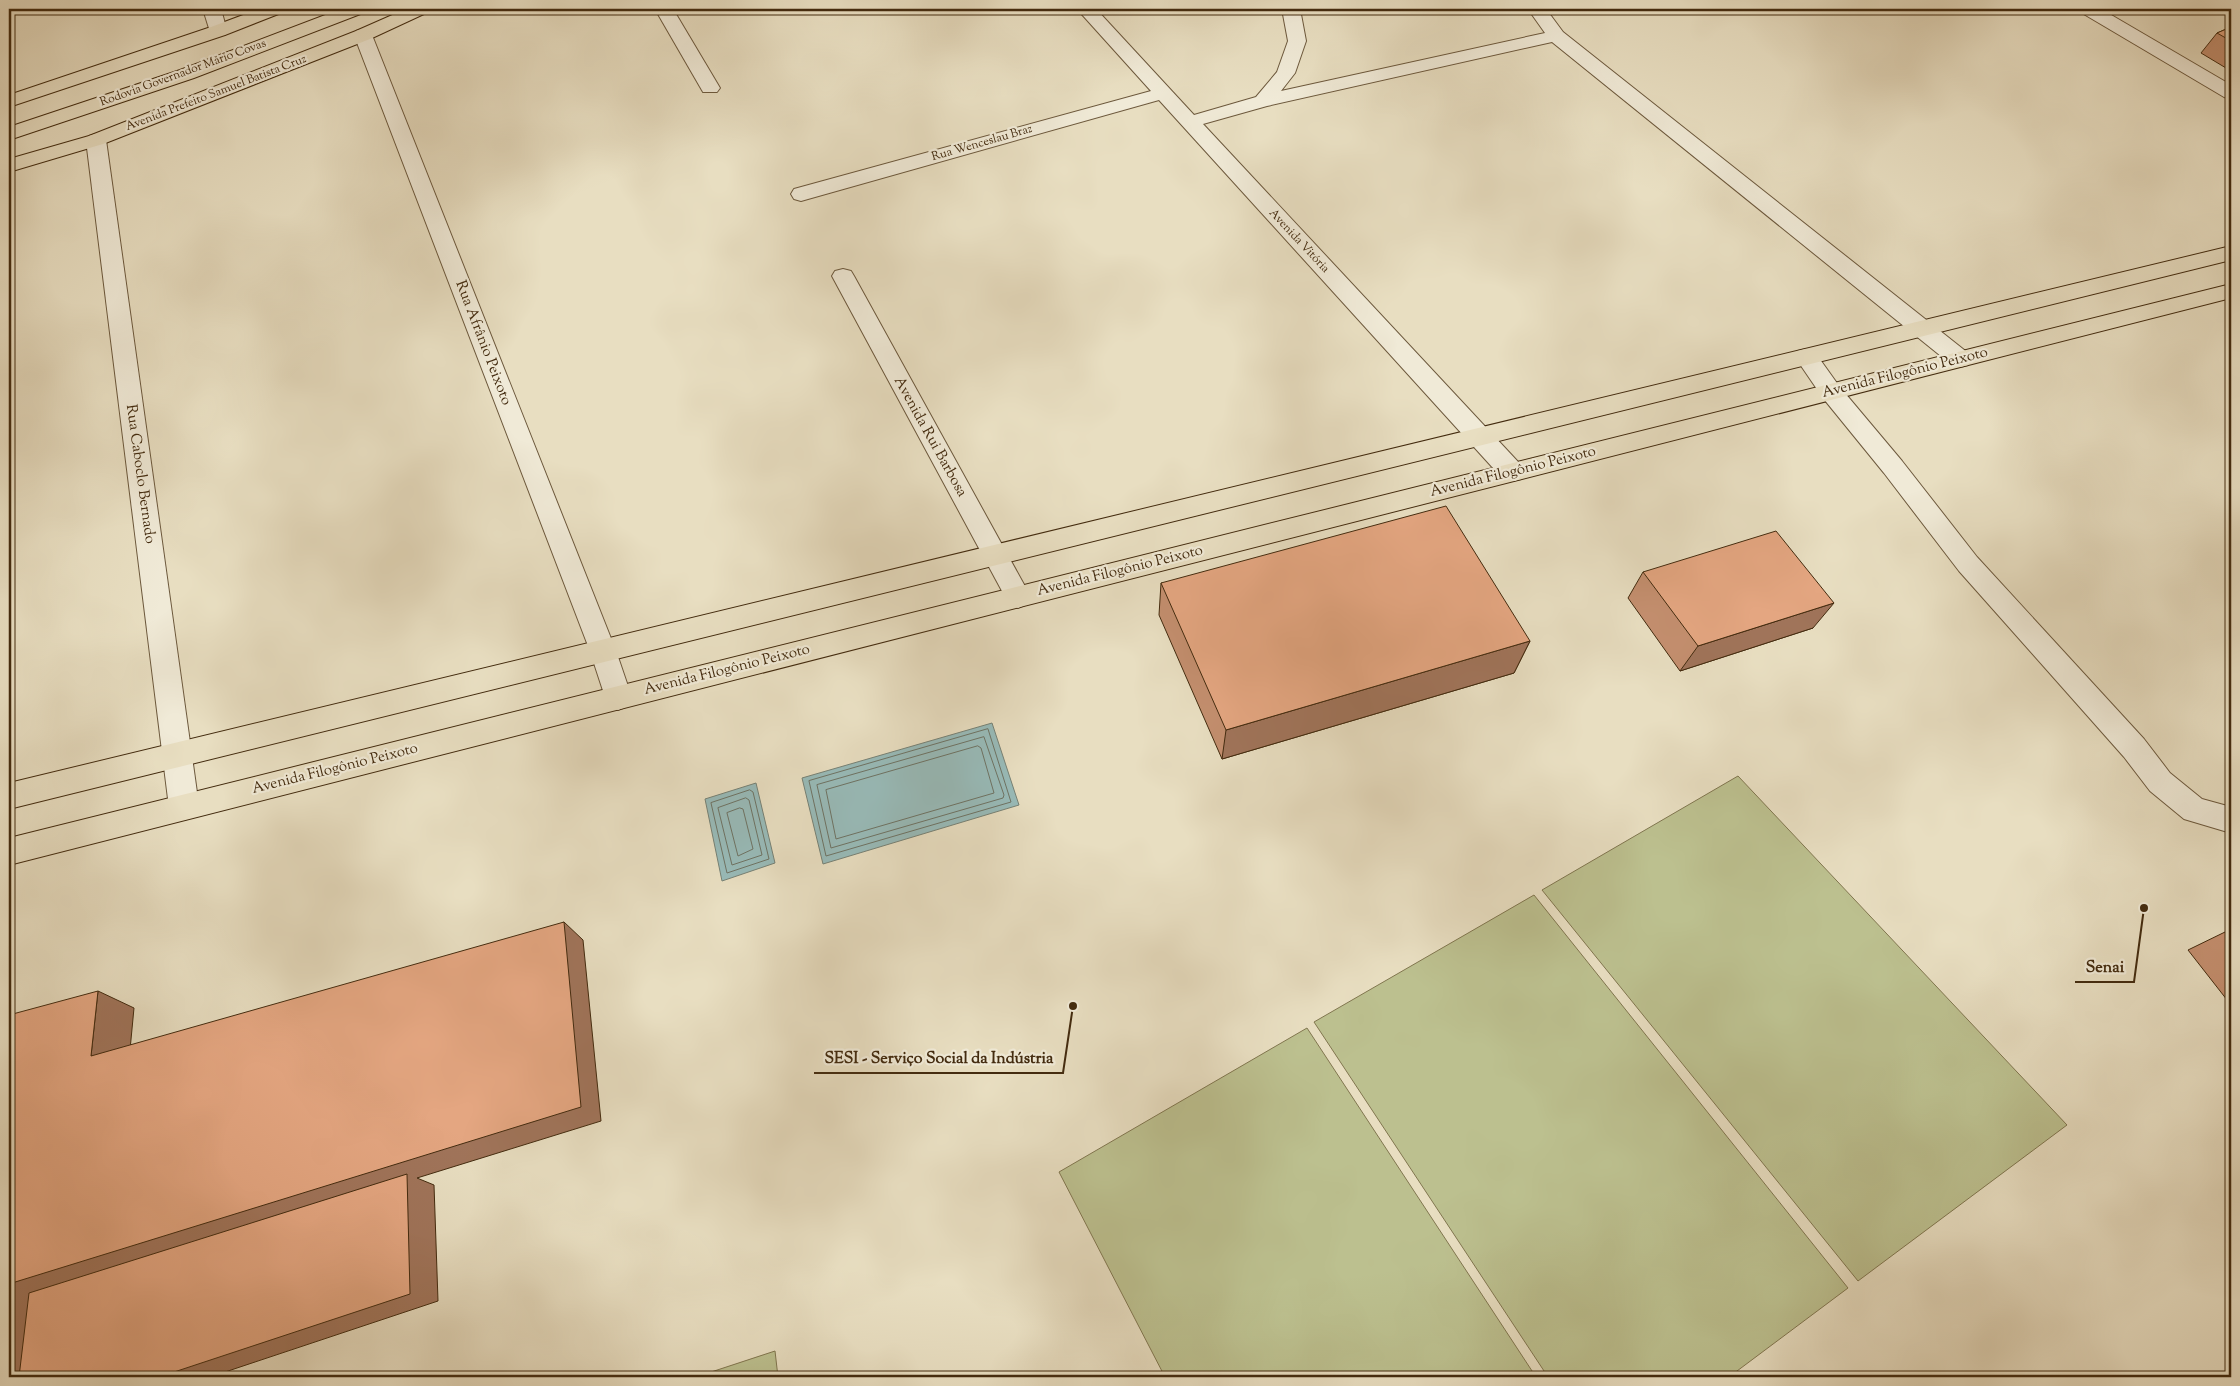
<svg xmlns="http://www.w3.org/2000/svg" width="2240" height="1386" viewBox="0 0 2240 1386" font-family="'Sorts Mill Goudy',serif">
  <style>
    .green { fill: #bcc08f; stroke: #80764f }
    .water { fill: #98bbb9; stroke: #768175 }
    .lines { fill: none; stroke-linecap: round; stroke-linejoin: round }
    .shore { stroke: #6e7364; stroke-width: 1 }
    .lane-casing { stroke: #6c583c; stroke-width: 2 }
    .street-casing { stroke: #6c583c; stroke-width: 2 }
    .primary-casing { stroke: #432b0f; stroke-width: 2 }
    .highway-casing { stroke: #432b0f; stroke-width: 2 }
    .lane { fill: #f0ead7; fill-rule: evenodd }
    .street { fill: #f0ead7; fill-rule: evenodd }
    .primary { fill: #e8dec1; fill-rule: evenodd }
    .highway { fill: #e8dec1; fill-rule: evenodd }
    .wall { fill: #c48f6f; stroke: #432b0f }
    .shaded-wall { fill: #a0745a; stroke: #432b0f }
    .building { fill: #e4a681; stroke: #432b0f }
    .labels { text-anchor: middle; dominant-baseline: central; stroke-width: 4.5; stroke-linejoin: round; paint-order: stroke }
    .far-street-label { font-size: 12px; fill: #432b0f; stroke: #f0ead7 }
    .street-label { font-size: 15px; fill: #432b0f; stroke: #f0ead7 }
    .leader { fill: none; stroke: #432b0f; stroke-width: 2 }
    .callout-dot { fill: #432b0f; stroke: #f0ead7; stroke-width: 2 }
    .callout-label { font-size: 16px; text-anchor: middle; font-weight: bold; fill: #432b0f; stroke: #f0ead7; stroke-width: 4.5; stroke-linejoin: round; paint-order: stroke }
  </style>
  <rect width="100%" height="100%" fill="#e8dec1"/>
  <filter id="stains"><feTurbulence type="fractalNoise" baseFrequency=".004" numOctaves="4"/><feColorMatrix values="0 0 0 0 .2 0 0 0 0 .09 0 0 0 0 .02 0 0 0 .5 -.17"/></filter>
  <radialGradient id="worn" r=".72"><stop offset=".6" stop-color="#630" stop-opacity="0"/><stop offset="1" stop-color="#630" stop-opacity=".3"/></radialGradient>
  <!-- green -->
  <g class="green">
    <path d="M1738,776L2067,1125L1858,1281L1542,890Z"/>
    <path d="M1534,895L1848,1288L1729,1377H1548L1314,1022Z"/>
    <path d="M1307,1028L1536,1377H1165L1059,1172Z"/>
    <path d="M775,1351L778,1377H696Z"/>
  </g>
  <!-- water -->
  <g class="water">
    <path d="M992,723L1019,805L823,864L802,778Z"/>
    <path d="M756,783L775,863L722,881L705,799Z"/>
  </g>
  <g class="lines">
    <!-- shore -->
    <g class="shore">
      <path d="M988,729L1011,802L826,856L809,781Z"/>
      <path d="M984,737L1004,795L1003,798L831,848L817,785Z"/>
      <path d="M978,746L981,748L994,793L836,839L826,790Z"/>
      <path d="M750,790L753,792L769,859L727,873L711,803Z"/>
      <path d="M746,798L749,800L762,855L732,865L718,808Z"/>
      <path d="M740,808L743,809L753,849L738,856L727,813Z"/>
    </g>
    <defs>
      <path id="lane" d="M1806,349L1814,351L1839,386L1902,461L1977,557L2144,739L2170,773L2202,799L2231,807V833L2184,819L2150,791L2124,757L1959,571L1884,473L1823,398L1795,357L1798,351Z"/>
      <g id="street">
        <path d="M203,9H221L227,31L225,35H211Z"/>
        <path d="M655,9H673L720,88L717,92H703Z"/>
        <path d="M1077,9H1096L1194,115L1256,97L1277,72L1288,41L1282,9H1300L1306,41L1295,73L1281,91L1545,33L1528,9H1546L1563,32L1968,353L1971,359L1968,365L1960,367L1952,365L1552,42L1267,106L1203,124L1521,465L1524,472L1521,479L1512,481L1503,479L1159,100L808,199L801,201L794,199L791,194L794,189L1151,91Z"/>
        <path d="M2079,9H2101L2231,85V99L2224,97L2082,13Z"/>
        <path d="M363,29L370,31L372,35L616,651L632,698L628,706L618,710L608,706L590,651L354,35L356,31Z"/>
        <path d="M96,134L103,136L106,140L199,807L194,816L184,820L174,816L169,807L86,140L89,136Z"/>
        <path d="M843,269L851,271L854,276L1027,590L1031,597L1027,604L1018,608L1009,604L832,276L835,271Z"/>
      </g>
      <g id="primary">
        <path d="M259,9H284L281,13L225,35L9,107V95L211,27Z"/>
        <path d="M406,9H429L426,13L370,39L103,144L9,172V159L89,136L356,31Z"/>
        <path d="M2231,246V260L9,809V783Z"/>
        <path d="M2231,284V298L9,865V838Z"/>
      </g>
      <g id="highway">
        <path d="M265,9H284L281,13H268Z"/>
        <path d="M341,9H366L363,13L194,78L9,140V127L180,70Z"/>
      </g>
    </defs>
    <!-- lane casing -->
    <use href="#lane" class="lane-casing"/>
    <!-- street casing -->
    <use href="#street" class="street-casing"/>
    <!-- primary casing -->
    <use href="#primary" class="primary-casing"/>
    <!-- highway casing -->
    <use href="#highway" class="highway-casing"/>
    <!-- lane -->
    <use href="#lane" class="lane"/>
    <!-- street -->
    <use href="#street" class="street"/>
    <!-- primary -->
    <use href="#primary" class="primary"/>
    <!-- highway -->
    <use href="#highway" class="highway"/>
  </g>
  <!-- wall -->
  <g class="wall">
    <path d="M2231,27V71L2201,53L2217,33Z"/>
    <path d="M1643,572L1813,628L1680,671L1628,598Z"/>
    <path d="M1161,583L1530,641L1514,673L1222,759L1159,615Z"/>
    <path d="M2231,930V1005L2188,950L2225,932Z"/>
  </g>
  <!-- shaded-wall -->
  <g class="shaded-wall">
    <path d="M1834,603L1813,628L1680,671L1698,646Z"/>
    <path d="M1530,641L1514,673L1222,759L1226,730Z"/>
    <path d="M564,922L583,940L601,1121L417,1178L434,1185L438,1301L210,1377H9V1306L12,1283Z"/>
    <path d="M98,991L134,1008L128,1071L91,1056Z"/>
  </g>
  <!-- building -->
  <g class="building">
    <path d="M2231,27V41L2217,33Z"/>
    <path d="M1446,506L1530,641L1226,730L1161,583Z"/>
    <path d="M1776,531L1834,603L1698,646L1643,572Z"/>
    <path d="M564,922L581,1107L12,1283L9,1306V1015L98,991L91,1056Z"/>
    <path d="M2231,930V939L2225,932Z"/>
    <path d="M407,1174L410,1294L159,1377H19L29,1293Z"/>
  </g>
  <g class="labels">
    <!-- far-street labels -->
    <g class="far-street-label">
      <text transform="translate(183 73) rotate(-20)">Rodovia Governador Mário Covas</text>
      <text transform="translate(216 93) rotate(-21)">Avenida Prefeito Samuel Batista Cruz</text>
      <text transform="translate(982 143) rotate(-16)">Rua Wenceslau Braz</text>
      <text transform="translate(1299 241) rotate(47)">Avenida Vitória</text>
    </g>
    <!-- street labels -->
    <g class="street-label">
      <text transform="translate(483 343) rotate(69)">Rua Afrânio Peixoto</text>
      <text transform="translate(1905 373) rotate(-14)">Avenida Filogônio Peixoto</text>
      <text transform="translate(930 437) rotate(61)">Avenida Rui Barbosa</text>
      <text transform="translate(1513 472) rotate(-14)">Avenida Filogônio Peixoto</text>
      <text transform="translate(140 474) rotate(82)">Rua Caboclo Bernado</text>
      <text transform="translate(1120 571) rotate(-14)">Avenida Filogônio Peixoto</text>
      <text transform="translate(727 670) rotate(-14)">Avenida Filogônio Peixoto</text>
      <text transform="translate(335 769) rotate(-14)">Avenida Filogônio Peixoto</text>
    </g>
  </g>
  <!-- callouts -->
  <path class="leader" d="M2144 908L2134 982H2075M1073 1006L1063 1073H814"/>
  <g class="callout-dot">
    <circle cx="2144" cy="908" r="5"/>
    <circle cx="1073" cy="1006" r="5"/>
  </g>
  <g class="callout-label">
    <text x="2105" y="972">Senai</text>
    <text x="939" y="1063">SESI - Serviço Social da Indústria</text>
  </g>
  <!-- margin -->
  <rect width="2240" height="1386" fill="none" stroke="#e8dec1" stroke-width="30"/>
  <rect x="10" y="10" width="2220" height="1366" fill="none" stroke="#432b0f" stroke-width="2.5"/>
  <rect x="15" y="15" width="2210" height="1356" fill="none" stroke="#432b0f"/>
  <rect width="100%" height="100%" filter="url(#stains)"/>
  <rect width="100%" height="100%" fill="url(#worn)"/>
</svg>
